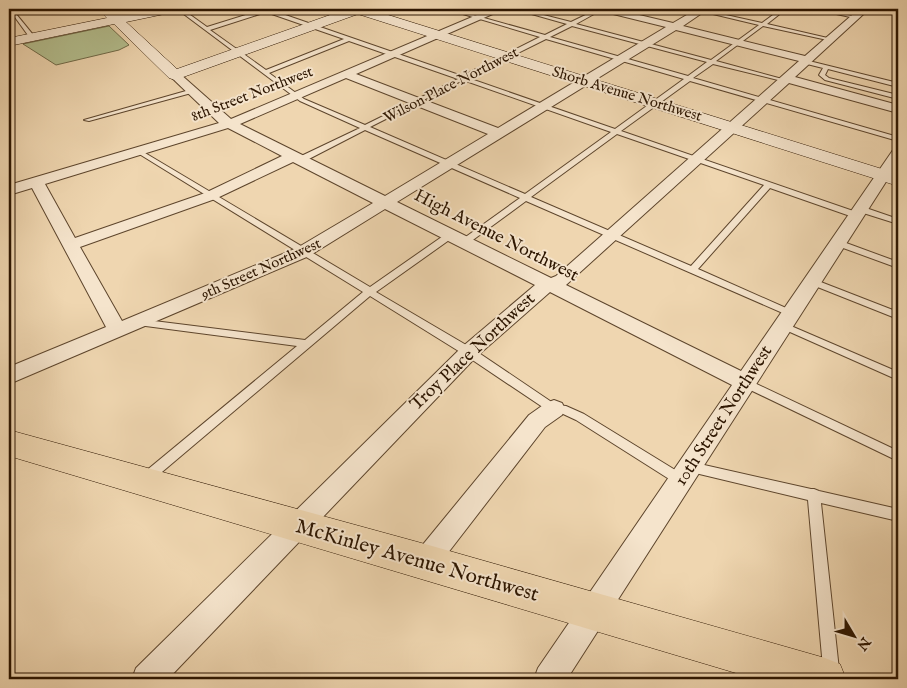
<svg xmlns="http://www.w3.org/2000/svg" width="907" height="688" viewBox="0 0 907 688" font-family="'IM FELL English',serif">
  <style>
    .green { fill: #b4bf8f; stroke: #706a48 }
    .lines { fill: none; stroke-linecap: round; stroke-linejoin: round }
    .lane-casing { stroke: #5d452c; stroke-width: 2 }
    .street-casing { stroke: #5d452c; stroke-width: 2 }
    .secondary-casing { stroke: #2c1500; stroke-width: 1 }
    .primary-casing { stroke: #2c1500; stroke-width: 1 }
    .lane { fill: #f5e4cc; fill-rule: evenodd }
    .street { fill: #f5e4cc; fill-rule: evenodd }
    .secondary { fill: #f5e4cc; fill-rule: evenodd }
    .primary { fill: #efd6b0; fill-rule: evenodd }
    .labels { text-anchor: middle; dominant-baseline: central; stroke-width: 4; stroke-linejoin: round; paint-order: stroke }
    .far-street-label { font-size: 15px; fill: #2c1500; stroke: #f5e4cc }
    .street-label { font-size: 18px; fill: #2c1500; stroke: #f5e4cc }
    .near-street-label { font-size: 21px; fill: #2c1500; stroke: #f5e4cc }
  </style>
  <rect width="100%" height="100%" fill="#efd6b0"/>
  <filter id="stains"><feTurbulence type="fractalNoise" baseFrequency=".004" numOctaves="4"/><feColorMatrix values="0 0 0 0 .2 0 0 0 0 .09 0 0 0 0 .02 0 0 0 .5 -.17"/></filter>
  <radialGradient id="worn" r=".72"><stop offset=".6" stop-color="#630" stop-opacity="0"/><stop offset="1" stop-color="#630" stop-opacity=".3"/></radialGradient>
  <!-- green -->
  <path class="green" d="M109,26L129,45L119,50L56,65L23,44Z"/>
  <g class="lines">
    <defs>
      <g id="lane">
        <path d="M9,9H12L34,36V38H30Z"/>
        <path d="M177,9H182L207,27L262,10L261,9H268L462,76L540,37L446,9H452L545,35L567,24L514,9H520L571,22L598,9H603L576,24L711,60L759,25L692,9H699L762,23L781,9H786L767,24L832,39V41L763,26L716,61L786,80V82L713,64L693,78L898,137V141L690,81L621,131L859,213V217H853L770,188L698,269L795,312L797,314L795,316L792,317L526,201L466,245H460V241L520,198L365,130L303,162H297V158L360,128L300,101ZM266,12L344,39L266,70L210,30ZM572,26L707,62L688,76L550,37ZM546,39L684,79L615,129L468,78ZM349,41L458,79L365,125L304,99L269,73ZM463,80L611,132L525,194L370,127ZM617,134L764,185L691,266L531,197Z"/>
        <path d="M813,9H821L857,17L855,18Z"/>
        <path d="M805,60L898,83V87L828,69L825,75L829,78L898,95V99L825,80L819,75L823,68L803,63L802,62Z"/>
        <path d="M193,89L195,90V92L89,121L84,120Z"/>
        <path d="M136,150H140L370,287L446,234H452V238L376,292L473,349L556,405L566,406L584,414L685,476L687,480L685,484L681,485L677,484L576,420L561,413L550,412L465,355L370,296L149,483L145,484L141,483L139,479L141,475L297,346L138,325L135,324L133,322L135,320L138,319L305,340L363,292L136,152Z"/>
        <path d="M857,207H863L898,219V224L857,211Z"/>
        <path d="M838,240L898,262V268L835,245V241Z"/>
        <path d="M813,279L898,312V319L810,284L808,282Z"/>
        <path d="M784,323L898,372V380L781,328L779,326Z"/>
        <path d="M746,379L898,451V461L742,386L741,383L742,380Z"/>
        <path d="M691,462L811,489H814L819,491L898,509V521L821,503L840,679H824L808,500L691,472L687,471L685,467L687,463Z"/>
      </g>
      <g id="street">
        <path d="M491,9H504L356,74L498,128L666,27L601,11L599,9H614L673,23L697,9H708L683,26L805,56L859,9H869L795,77L898,105V113L789,83L566,285L741,371L893,150L898,149V163L567,679H534L538,668L732,385L550,292L476,357L168,679H132L136,668L462,347L535,285L385,209L309,256L9,384V367L106,327L32,188L9,195V185L219,123L171,77L169,75L171,73H179L231,119ZM676,30L799,61L556,276L551,278L397,202ZM346,78L488,134L385,196L240,124ZM228,128L282,156L205,193L75,238L45,184ZM293,162L373,203L297,248L122,321L80,247L215,199Z"/>
        <path d="M554,400L562,403L565,409L562,415L545,427L434,571L425,575L416,571L412,562L416,553L529,415L546,403Z"/>
      </g>
      <path id="secondary" d="M98,9H112L119,15L151,9H175L174,12L126,22L177,69L347,9H369L898,174V186L358,14L175,80L169,78L114,24L9,46V38L107,18Z"/>
      <path id="primary" d="M9,430L425,544L825,658L840,664L846,679H756L9,456Z"/>
    </defs>
    <!-- lane casing -->
    <use href="#lane" class="lane-casing"/>
    <!-- street casing -->
    <use href="#street" class="street-casing"/>
    <!-- secondary casing -->
    <use href="#secondary" class="secondary-casing"/>
    <!-- primary casing -->
    <use href="#primary" class="primary-casing"/>
    <!-- lane -->
    <use href="#lane" class="lane"/>
    <!-- street -->
    <use href="#street" class="street"/>
    <!-- secondary -->
    <use href="#secondary" class="secondary"/>
    <!-- primary -->
    <use href="#primary" class="primary"/>
  </g>
  <g class="labels">
    <!-- far-street labels -->
    <g class="far-street-label">
      <text transform="translate(451 85) rotate(-27)">Wilson Place Northwest</text>
      <text transform="translate(252 94) rotate(-21)">8th Street Northwest</text>
      <text transform="translate(627 94) rotate(17)">Shorb Avenue Northwest</text>
      <text transform="translate(261 269) rotate(-24)">9th Street Northwest</text>
    </g>
    <!-- street labels -->
    <g class="street-label">
      <text transform="translate(496 236) rotate(27)">High Avenue Northwest</text>
      <text transform="translate(473 352) rotate(-43)">Troy Place Northwest</text>
      <text transform="translate(724 416) rotate(-57)">10th Street Northwest</text>
    </g>
    <!-- near-street labels -->
    <g class="near-street-label">
      <text transform="translate(417 561) rotate(16)">McKinley Avenue Northwest</text>
    </g>
  </g>
  <!-- margin -->
  <rect width="907" height="688" fill="none" stroke="#efd6b0" stroke-width="30"/>
  <rect x="10" y="10" width="887" height="668" fill="none" stroke="#2c1500" stroke-width="2.5"/>
  <rect x="15" y="15" width="877" height="658" fill="none" stroke="#2c1500"/>
  <!-- north arrow -->
  <g transform="translate(854 636) rotate(128)" stroke="#f5e4cc" stroke-width="4" paint-order="stroke">
  <path d="M0-4L9 19L0 12L-9 19Z" fill="#2c1500"/>
  <text y="-8" font-size="14" font-weight="bold" text-anchor="middle" fill="#2c1500">N</text>
  </g>
  <rect width="100%" height="100%" filter="url(#stains)"/>
  <rect width="100%" height="100%" fill="url(#worn)"/>
</svg>
